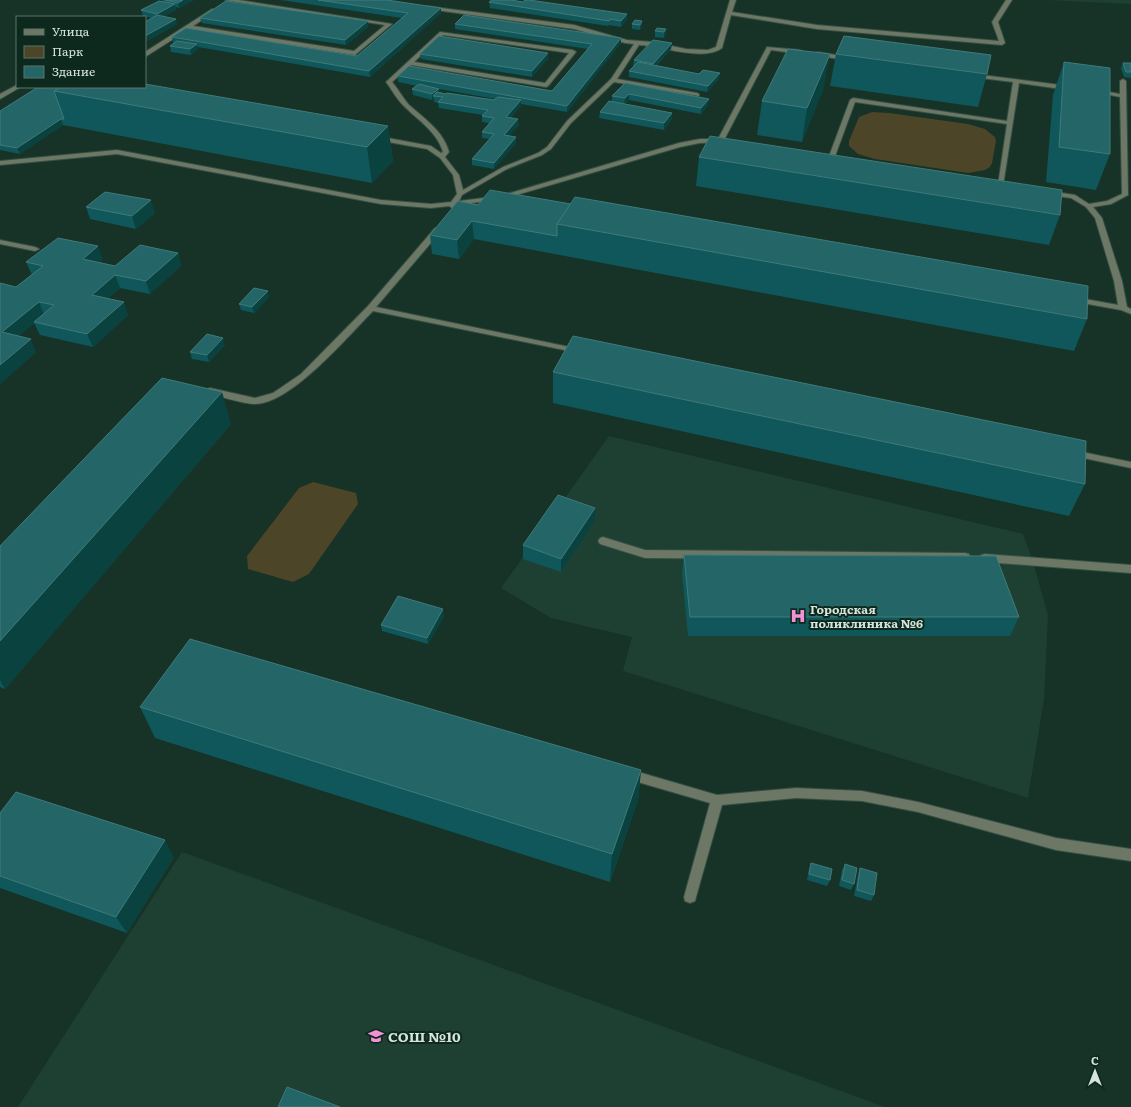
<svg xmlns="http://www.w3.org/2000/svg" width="1131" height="1107" viewBox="0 0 1131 1107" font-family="Literata,serif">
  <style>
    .built { fill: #1d4032 }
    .green { fill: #4d4527 }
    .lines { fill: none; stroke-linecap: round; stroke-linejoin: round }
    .minor-casing { stroke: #354f43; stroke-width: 2 }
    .minor { fill: #6d7765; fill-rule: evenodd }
    .wall { fill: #0f575a; fill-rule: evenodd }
    .shaded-wall { fill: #09423f }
    .building { fill: #246668; stroke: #407a7a }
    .labels { text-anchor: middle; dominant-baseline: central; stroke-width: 4; stroke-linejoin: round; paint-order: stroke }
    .poi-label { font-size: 12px; font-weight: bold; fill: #d5e5dd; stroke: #0d281d; text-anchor: start }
    .near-poi-label { font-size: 14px; font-weight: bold; fill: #d5e5dd; stroke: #0d281d; text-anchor: start }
  </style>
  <rect width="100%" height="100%" fill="#173226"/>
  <!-- built -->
  <g class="built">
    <path d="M1046,0H1131V4Z"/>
    <path d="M609,436L1023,534L1033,562L1048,615L1044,699L1028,798L623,671L632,637L551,618L501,588Z"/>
    <path d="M182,852L491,964L885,1107H18Z"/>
  </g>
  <!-- green -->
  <g class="green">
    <path d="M872,112L889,113L968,124L985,129L995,137L996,141L992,163L990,167L985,170L968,173L875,159L858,154L849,146V141L859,117Z"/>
    <path d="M313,482L356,493L358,504L309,574L293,582L248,569L247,556L299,488Z"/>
  </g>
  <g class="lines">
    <defs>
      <g id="minor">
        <path d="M225,0H238L392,24L355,55L189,29L145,57V52L212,9L214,10V12L193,26L354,51L385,25Z"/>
        <path d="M730,0H736L732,12L817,25L999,41L992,22L1006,0H1012L998,22L1005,43L1002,45L817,29L731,15L722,48C703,62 662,46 639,45L617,79L697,93L699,94V96L614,82L571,123L551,149L542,155L507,169L462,195L459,201L500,196L679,143L700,139H718L767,47L800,50L803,52L800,54L771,50L723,142L700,143L680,147L503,199L456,205L452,208L449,206L431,208L381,204L117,154L0,165V161L117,150L381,200L431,204L451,202L457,194L453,175L440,158L427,149L377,140L374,138L377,136L431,146L441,153L443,152C437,132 419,121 405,107C397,100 392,90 386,82L440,32L573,50L576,52L548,86L546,87L411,65L392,82C398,89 403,98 409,105C425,119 443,131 449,152L445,157L459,175L463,190L503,167L538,153L547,147L567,121L611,79L634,44L625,43L574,29L428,9L425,7L426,6L574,25L627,40L653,42L686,49L708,50L716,47ZM443,35L569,53L545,83L414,62Z"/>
        <path d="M817,52L849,57L852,59L849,61L815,55V53Z"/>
        <path d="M974,74L1068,86L1071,88L1068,90L1019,83L1003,186L998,185L1007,124L855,102L834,159L831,161L828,159L850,100L853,98L1007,121L1013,82L972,77V75Z"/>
        <path d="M1123,79L1126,81L1128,195L1111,204L1093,207L1102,218L1122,281L1127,307L1131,309V314L1121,310L1071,301V297H1074L1118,305L1114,281L1095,218L1086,207L1071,198L1049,195L1046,193L1049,191L1075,195L1089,204L1107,201L1122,194L1120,97L1095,92L1098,90L1120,94V81Z"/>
        <path d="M17,85V87H20L19,88L0,99V94Z"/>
        <path d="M435,228H441L442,230L376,307L579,349L583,351L582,353H579L373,311C348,336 291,404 255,404C244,404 218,396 207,393L206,391L207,389L210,388L255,398L273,393L301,374L368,306Z"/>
        <path d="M0,240L35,247L39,249L35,251L0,244Z"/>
        <path d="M1072,450L1131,462V468L1069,455L1067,453L1069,451Z"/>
        <path d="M603,537L645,550L965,553L969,554L970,557L969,560L965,561L645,558L600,544L598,541L600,538Z"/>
        <path d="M985,554L1131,565V573L985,562L981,561L980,558L981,555Z"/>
        <path d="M628,769L717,795L796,788L862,791L918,802L1056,838L1131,849V861L1056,850L918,812L862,801L796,798L722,805L696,897L695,901L690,903L685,901L684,897L710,803L624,778L622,774L624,770Z"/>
      </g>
    </defs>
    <!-- minor casing -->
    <use href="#minor" class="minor-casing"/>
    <!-- minor -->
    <use href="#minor" class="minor"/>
  </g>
  <!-- wall -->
  <g class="wall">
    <path d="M162,0H194L179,8L176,7V10L164,16L177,24L145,42V22L152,18L143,16L141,10L163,2Z"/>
    <path d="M281,0H387L441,13L370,77L198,47V49L191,55L171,52L170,46L174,43H173L172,37L357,56L402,18Z"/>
    <path d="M489,2H523L627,14V19L621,27L609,25L608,26L490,8Z"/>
    <path d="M200,18L368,27L346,45L202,23Z"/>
    <path d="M635,20L642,27L640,30L632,29V24Z"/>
    <path d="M455,24L621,43L567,112L521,104V106L511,117L519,125L509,136L516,137V143L494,169L472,165V159L490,139L482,138V132L489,123L482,122V116L483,115L439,108L438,103L434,102V99L432,100L413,95L412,89L417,86L398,82V76L552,91L588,49L455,29ZM439,89L496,99L494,100L439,93Z"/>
    <path d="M666,29V35L664,38L655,37V31Z"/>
    <path d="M672,43L671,49L656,66L719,79L707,92L629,77V71L634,66H633L634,60Z"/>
    <path d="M420,54L548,59L532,77L421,59Z"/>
    <path d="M836,54L987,74L978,107L830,86Z"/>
    <path d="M1064,62L1110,154L1096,190L1046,182L1053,95Z"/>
    <path d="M1123,63H1131V78L1124,77L1121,68Z"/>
    <path d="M625,83L708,105L701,114L629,100L625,104L672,113V119L664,130L599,118L600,112L612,102V96Z"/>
    <path d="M38,87L388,126L393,161L372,183L63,125L20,154L0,150V111Z"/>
    <path d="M824,87L802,142L757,135L762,101Z"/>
    <path d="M699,157L1060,215L1049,245L696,186Z"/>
    <path d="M458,201L1087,319L1074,351L474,239L459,259L432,254L430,235Z"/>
    <path d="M86,207L155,213L136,229L90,219Z"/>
    <path d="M178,253L181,266L150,294L120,288L108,298L128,315L93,347L40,335L34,323L19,336L36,352L0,384V283L16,287L32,275L26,262L103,259L99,262L115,266Z"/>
    <path d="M269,297L254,313L241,310L239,304Z"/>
    <path d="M225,345L209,362L192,359L190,352Z"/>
    <path d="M553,372L1085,484L1069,516L553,403Z"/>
    <path d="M231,424L5,689L0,687V546Z"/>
    <path d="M595,521L561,572L523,559V545Z"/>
    <path d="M684,555L1019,617L1010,636H688L682,574Z"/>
    <path d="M444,616L428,644L382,631L381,625Z"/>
    <path d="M140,707L641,770L638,800L610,882L155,738Z"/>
    <path d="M0,813L174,857L127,933L0,888Z"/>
    <path d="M811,863L830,880L827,886L807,880L809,869Z"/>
    <path d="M845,864L854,884L851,890L839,886L842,870Z"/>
    <path d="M860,868L874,895L871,901L854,896L858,874Z"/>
  </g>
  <!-- shaded-wall -->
  <g class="shaded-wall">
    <path d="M183,0H194L179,8L178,3Z"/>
    <path d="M175,4L176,10L159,19L157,14Z"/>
    <path d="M441,8V13L370,77L369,71Z"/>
    <path d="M627,14V19L621,27V21Z"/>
    <path d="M176,19L177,24L145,42V36Z"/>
    <path d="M368,21V27L346,45L345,40Z"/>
    <path d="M642,21V27L640,30V25Z"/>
    <path d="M666,29V35L664,38V32Z"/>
    <path d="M621,38V43L567,112V106Z"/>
    <path d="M672,43L671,49L652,69L653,64Z"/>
    <path d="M197,44L198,49L191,55L190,49Z"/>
    <path d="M548,53V59L532,77V71Z"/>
    <path d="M830,54L824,87L802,142L807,108Z"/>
    <path d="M720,73L719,79L707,92L708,86Z"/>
    <path d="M439,89L440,95L433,96L434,99L432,100V94Z"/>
    <path d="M629,94V100L624,104L625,98Z"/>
    <path d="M709,99L708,105L701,114V108Z"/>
    <path d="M521,100V106L507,123L506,117Z"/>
    <path d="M672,113V119L664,130V123Z"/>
    <path d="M61,119L63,125L20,154L17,148Z"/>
    <path d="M518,119L519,125L505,141L504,135Z"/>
    <path d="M388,126L393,161L372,183L367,147Z"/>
    <path d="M516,137V143L494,169V163Z"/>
    <path d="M151,200L155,213L136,229L132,216Z"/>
    <path d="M472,221L474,239L459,259L457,240Z"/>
    <path d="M98,246L103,259L88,272L83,259Z"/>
    <path d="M178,253L181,266L150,294L146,281Z"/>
    <path d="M115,275L120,288L97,308L92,295Z"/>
    <path d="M268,291L269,297L254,313L252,307Z"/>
    <path d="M39,302L44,315L8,345L2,332Z"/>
    <path d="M124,302L128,315L93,347L87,334Z"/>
    <path d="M223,338L225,345L209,362L207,355Z"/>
    <path d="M31,339L36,352L0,384V365Z"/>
    <path d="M222,392L231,424L5,689L0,680V641Z"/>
    <path d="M595,508V521L561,572V559Z"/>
    <path d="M443,609L444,616L428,644L427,638Z"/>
    <path d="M641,770L638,800L610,882L612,854Z"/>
    <path d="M165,840L174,857L127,933L116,917Z"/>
  </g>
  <!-- building -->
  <g class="building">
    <path d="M165,0H183L178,3Z"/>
    <path d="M318,0H387L441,8L369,71L172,37L186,28L357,56L408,13Z"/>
    <path d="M492,0H511L523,2L525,0H529L627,14L621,21L610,19L609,21L489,2Z"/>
    <path d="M159,1L175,4L157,14L141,10Z"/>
    <path d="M226,1L368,21L345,40L200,18Z"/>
    <path d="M157,15L176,19L145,36V22Z"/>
    <path d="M464,15L621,38L567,106L398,76L409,66L552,91L592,44L455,24Z"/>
    <path d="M635,20L642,21L640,25L632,24Z"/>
    <path d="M657,28L666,29L664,32L655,31Z"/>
    <path d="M439,36L548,53L532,71L420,54Z"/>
    <path d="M844,36L991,55L987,74L836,54Z"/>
    <path d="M653,40L672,43L653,64L634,60Z"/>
    <path d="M177,41L197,44L190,49L170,46Z"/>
    <path d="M788,49L830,54L807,108L762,101Z"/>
    <path d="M638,62L699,74L703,70L720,73L708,86L629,71Z"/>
    <path d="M1064,62L1110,68V154L1059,147Z"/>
    <path d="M1123,63H1131V72H1126Z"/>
    <path d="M625,83L709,99L701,108L629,94L625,98L612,96Z"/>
    <path d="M145,84L388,126L367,147L54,91L61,87H145Z"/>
    <path d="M419,84L439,89L432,94L412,89Z"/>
    <path d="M38,87H61L54,91L64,119H61L17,148L0,145V111Z"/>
    <path d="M437,92L446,94L447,93L494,100L498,97L521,100L506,117L518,119L504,135L516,137L494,163L472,159L494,134L482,132L494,118L482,116L488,110L438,102L443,97L433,96Z"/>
    <path d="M609,101L672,113L664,123L600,112Z"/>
    <path d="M710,136L1062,190L1060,215L699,157Z"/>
    <path d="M490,190L571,204L557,224V236L472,221L457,240L430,235L458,201L478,205Z"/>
    <path d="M105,192L151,200L132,216L86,207Z"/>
    <path d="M575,197L1088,286L1087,319L557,224Z"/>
    <path d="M58,238L98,246L83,259L115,266L140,245L178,253L146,281L115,275L92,295L124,302L87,334L34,322L54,305L39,302L2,332L31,339L0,365V283L16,287L43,266L26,262Z"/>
    <path d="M254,288L268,291L252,307L239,304Z"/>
    <path d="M207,334L223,338L207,355L190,352Z"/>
    <path d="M573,336L1086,441L1085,484L553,372Z"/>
    <path d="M162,378L222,392L0,641V546Z"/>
    <path d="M558,495L595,508L561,559L523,545Z"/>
    <path d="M684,555L996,556L1019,617H690Z"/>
    <path d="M398,596L443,609L427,638L381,625Z"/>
    <path d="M190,639L641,770L612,854L140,707Z"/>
    <path d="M16,792L165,840L116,917L0,876V813Z"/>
    <path d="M811,863L832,869L830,880L809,874Z"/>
    <path d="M845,864L857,868L854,884L842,880Z"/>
    <path d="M860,868L877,873L874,895L857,890Z"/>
    <path d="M287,1087L340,1107H278Z"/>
  </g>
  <!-- icons -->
  <defs>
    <symbol id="hospital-bare" viewBox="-9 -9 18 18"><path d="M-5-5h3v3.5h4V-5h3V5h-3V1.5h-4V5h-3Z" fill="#f391d5" stroke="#0d281d" stroke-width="2.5" paint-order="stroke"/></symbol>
    <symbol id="school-bare" viewBox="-9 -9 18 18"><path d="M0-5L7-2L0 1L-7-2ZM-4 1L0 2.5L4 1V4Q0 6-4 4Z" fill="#f391d5" stroke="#0d281d" stroke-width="2.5" paint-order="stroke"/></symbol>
  </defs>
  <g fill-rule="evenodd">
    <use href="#hospital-bare" x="787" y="605" width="22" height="22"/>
    <use href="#school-bare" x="365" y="1025" width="22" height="22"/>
  </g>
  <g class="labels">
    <!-- poi labels -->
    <g class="poi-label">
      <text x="810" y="609">Городская<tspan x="810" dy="14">поликлиника №6</tspan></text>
    </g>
    <!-- near-poi labels -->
    <g class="near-poi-label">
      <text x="388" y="1036">СОШ №10</text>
    </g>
  </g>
  <!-- legend -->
  <rect x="16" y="16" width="130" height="72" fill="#0d281d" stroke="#5d746a"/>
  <rect x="24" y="29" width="20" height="6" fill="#6d7765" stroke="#5d746a"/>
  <text x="52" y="36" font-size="12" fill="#d5e5dd">Улица</text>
  <rect x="24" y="46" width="20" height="12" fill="#4d4527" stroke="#5d746a"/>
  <text x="52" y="56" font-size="12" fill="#d5e5dd">Парк</text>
  <rect x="24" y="66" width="20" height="12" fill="#246668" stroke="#5d746a"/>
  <text x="52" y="76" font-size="12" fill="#d5e5dd">Здание</text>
  <!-- north arrow -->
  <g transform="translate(1095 1071)" stroke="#0d281d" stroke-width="3" paint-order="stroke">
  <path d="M0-3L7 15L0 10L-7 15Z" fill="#d5e5dd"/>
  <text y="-6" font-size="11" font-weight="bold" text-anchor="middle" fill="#d5e5dd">С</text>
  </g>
</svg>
